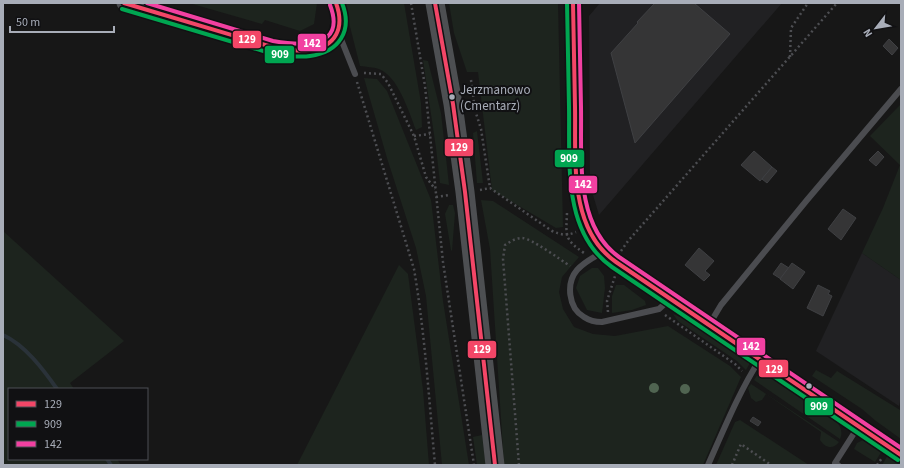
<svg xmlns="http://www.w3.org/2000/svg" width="904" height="468" viewBox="0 0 904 468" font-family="'Source Sans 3',sans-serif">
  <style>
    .built { fill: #212123 }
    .green { fill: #1d241e }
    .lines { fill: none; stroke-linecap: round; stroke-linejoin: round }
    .stream { stroke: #2a3239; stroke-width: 4 }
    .building { fill: #353536; stroke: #3f4043 }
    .path { stroke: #4d4e52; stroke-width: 2.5; stroke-dasharray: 2 3; stroke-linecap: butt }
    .service { stroke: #4b4c50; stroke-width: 6 }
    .tertiary { stroke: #4b4c50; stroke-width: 15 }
    .primary { stroke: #4d4f52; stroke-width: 19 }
    .bus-1-casing { stroke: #111113; stroke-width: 7 }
    .bus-2-casing { stroke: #111113; stroke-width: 7 }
    .bus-3-casing { stroke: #111113; stroke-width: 7 }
    .bus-1 { stroke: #f34667; stroke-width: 4 }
    .bus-2 { stroke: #00a651; stroke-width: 4 }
    .bus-3 { stroke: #f240a1; stroke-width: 4 }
    .tree { fill: #506451 }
    .bus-dot { fill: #a8adb8; stroke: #111113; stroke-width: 1.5 }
    .labels { text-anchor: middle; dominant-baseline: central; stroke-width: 4; stroke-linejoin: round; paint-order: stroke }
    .bus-label { font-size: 13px; fill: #a8adb8; stroke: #111113; text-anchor: start }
    .line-badge { stroke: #111113; stroke-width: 1.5 }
    .badge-label { font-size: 11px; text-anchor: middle; font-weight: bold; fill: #fff }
  </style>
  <rect width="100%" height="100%" fill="#171717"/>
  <!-- built -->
  <g class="built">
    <path d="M600,3H782L599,215L590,185L589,16Z"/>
    <path d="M862,253L901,280V397L899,406L816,351Z"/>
  </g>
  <!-- green -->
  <g class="green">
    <path d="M189,3H317L314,24L300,31L265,20L262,24Z"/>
    <path d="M344,3H404L421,103L422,127L416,130C409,112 398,76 379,69C373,67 366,67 360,66Z"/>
    <path d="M449,3H558L563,227L556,228L492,190L478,72H467L454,33Z"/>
    <path d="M423,60L428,61L441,113L449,185L440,183L436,148Z"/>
    <path d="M364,78L377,79L387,91L431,200L443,301L469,465H442L426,296L416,248L387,158Z"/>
    <path d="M901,104V280L862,253L883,208L900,165L870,136Z"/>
    <path d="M477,131L483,183H477L473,133Z"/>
    <path d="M481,200L493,201L579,257L562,277L559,292L563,309L574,327L593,334L615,336L668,326L730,366L741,377L703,465H504L490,249Z"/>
    <path d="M449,205H453L455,213L452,251L451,250L445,214Z"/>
    <path d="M3,231L124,341L70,383L74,389H9V459H117L121,465H3Z"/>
    <path d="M399,265L408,274L423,390L429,465H297Z"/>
    <path d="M592,268H598L604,276L605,288L602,313L587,310L576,288L580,276Z"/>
    <path d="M616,285H624L645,301L646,305L632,310L612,313V296Z"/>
    <path d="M673,314C701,324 726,345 751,361L746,370L737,361L678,321Z"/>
    <path d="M816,370L831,378L837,371L900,410L901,439L876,421L862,409L812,376Z"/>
    <path d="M759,372L770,374L835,418C839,425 844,431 840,439L754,380Z"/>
    <path d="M751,384L839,442C833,450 825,448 820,440L821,432L766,394L762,400L756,402L751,398L748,388Z"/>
    <path d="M740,420L809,465H716L735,422Z"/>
    <path d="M482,435L486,465H477L473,437Z"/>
    <path d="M863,440L869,441L882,451L875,462L854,449L857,443Z"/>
    <path d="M888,455L901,463V465H882Z"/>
  </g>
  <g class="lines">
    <!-- stream -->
    <g class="stream">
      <path d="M3,335C25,345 43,369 57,389"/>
      <path d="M107,459L111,465"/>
    </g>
  </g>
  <!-- building -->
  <g class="building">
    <path d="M655,3H694L730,34L635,143L611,53L638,23L637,22Z"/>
    <path d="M889,39L898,48L892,55L883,46Z"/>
    <path d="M754,151L772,167L760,181L741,165Z"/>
    <path d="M878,151L884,157L876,166L869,160Z"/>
    <path d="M772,167L777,171L767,183L762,179Z"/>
    <path d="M843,209L856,218L841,240L828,229Z"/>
    <path d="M699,248L714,261L705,271L710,275L704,281L685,265Z"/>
    <path d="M781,263L789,268L781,279L773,274Z"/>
    <path d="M792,263L805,272L793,289L780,279Z"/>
    <path d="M818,285L830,291L828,294L832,296L823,316L807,308Z"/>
    <path d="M753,417L761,422L758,426L750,421Z"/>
  </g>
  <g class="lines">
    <!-- path -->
    <g class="path">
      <path d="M411,3L425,86L443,262L474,465"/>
      <path d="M790,57L791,28L808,3"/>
      <path d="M364,73L381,74L388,83L414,136L426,177L435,189"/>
      <path d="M471,80L475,110L481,129L490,188"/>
      <path d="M357,82L414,269C425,334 429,399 435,465"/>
      <path d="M414,136L430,134"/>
      <path d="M480,190L490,188L552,231C561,235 567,236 576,232"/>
      <path d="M436,197L449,195"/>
      <path d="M567,213C566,236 564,239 584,253"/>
      <path d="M621,251L628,241L837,3"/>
      <path d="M608,312L607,301L615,276"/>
      <path d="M665,315L735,364L742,371"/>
      <path d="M519,465L503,259L505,245C510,242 515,238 522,238C531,238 561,260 570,266"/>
      <path d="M732,465L741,444L771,465"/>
      <path d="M877,465L882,458"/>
    </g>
    <!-- service -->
    <g class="service">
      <path d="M339,34L355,74"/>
      <path d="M603,252C594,257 584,262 577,270C566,283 568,308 584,317C590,321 596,322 602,322L659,309L669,300"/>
      <path d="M709,325L721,305L807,200L901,89"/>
      <path d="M708,465C724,429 739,392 760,359"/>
      <path d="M838,465L835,463L858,427"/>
    </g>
    <!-- tertiary -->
    <g class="tertiary">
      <path d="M124,3C151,10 178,18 204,26C233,35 312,69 335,38C342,27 341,15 336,3"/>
      <path d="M573,3L576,181C579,205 586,234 603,252C609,258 617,263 623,267L901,455"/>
    </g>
    <!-- primary -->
    <path class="primary" d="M435,3L453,104L465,192L495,465"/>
    <defs>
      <g id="bus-1">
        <path d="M124,3L272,47C284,49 297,52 309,50C336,47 345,28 336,3"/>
        <path d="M435,3L453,104L465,192L495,465"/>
        <path d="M573,3C574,38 574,72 575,107C576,158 568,229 616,262L901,455"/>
      </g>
      <g id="bus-2">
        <path d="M567,3C568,38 568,72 569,107C570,161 562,232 612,267L898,460"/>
        <path d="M122,9L270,53C283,55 297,58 310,56C339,52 353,31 342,3"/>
      </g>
      <g id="bus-3">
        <path d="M147,3L273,41C301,46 347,49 330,5"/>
        <path d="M579,3C580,38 580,72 581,107C582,155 574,225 619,257L901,448"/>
      </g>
    </defs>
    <!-- bus-1 casing -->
    <use href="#bus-1" class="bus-1-casing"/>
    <!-- bus-2 casing -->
    <use href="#bus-2" class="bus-2-casing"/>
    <!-- bus-3 casing -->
    <use href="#bus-3" class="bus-3-casing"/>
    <!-- bus-1 -->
    <use href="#bus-1" class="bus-1"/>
    <!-- bus-2 -->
    <use href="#bus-2" class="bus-2"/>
    <!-- bus-3 -->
    <use href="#bus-3" class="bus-3"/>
  </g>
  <!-- trees -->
  <g class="tree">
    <circle cx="654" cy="388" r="5"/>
    <circle cx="685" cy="389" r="5"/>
  </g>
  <!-- markers -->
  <g class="bus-dot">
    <circle cx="452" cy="97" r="3.5"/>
    <circle cx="809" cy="386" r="3.5"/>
  </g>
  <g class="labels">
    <!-- bus labels -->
    <g class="bus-label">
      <text x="460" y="90">Jerzmanowo<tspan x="460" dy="16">(Cmentarz)</tspan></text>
    </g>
  </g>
  <g class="line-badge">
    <rect x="232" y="30" width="30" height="19" rx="4" fill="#f34667"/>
    <rect x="297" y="33" width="30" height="19" rx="4" fill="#f240a1"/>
    <rect x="264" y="45" width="31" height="19" rx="4" fill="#00a651"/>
    <rect x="444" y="138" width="30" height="19" rx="4" fill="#f34667"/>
    <rect x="554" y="149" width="31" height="19" rx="4" fill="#00a651"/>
    <rect x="568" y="175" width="30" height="19" rx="4" fill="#f240a1"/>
    <rect x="736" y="337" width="30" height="19" rx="4" fill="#f240a1"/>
    <rect x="467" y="340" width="30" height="19" rx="4" fill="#f34667"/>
    <rect x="758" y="359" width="31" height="19" rx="4" fill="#f34667"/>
    <rect x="804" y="397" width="30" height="19" rx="4" fill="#00a651"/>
  </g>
  <g class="badge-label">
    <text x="247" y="43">129</text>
    <text x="312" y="47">142</text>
    <text x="280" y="58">909</text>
    <text x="459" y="151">129</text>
    <text x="569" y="162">909</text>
    <text x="583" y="188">142</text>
    <text x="751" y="350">142</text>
    <text x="482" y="353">129</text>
    <text x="774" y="373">129</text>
    <text x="819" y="410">909</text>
  </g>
  <!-- border -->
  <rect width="904" height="468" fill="none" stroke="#a8adb8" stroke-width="8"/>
  <!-- legend -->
  <rect x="8" y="388" width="140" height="72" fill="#111113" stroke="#4d4f55"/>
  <rect x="16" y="401" width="20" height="6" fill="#f34667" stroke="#4d4f55"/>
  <text x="44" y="408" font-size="12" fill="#a8adb8">129</text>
  <rect x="16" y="421" width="20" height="6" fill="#00a651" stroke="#4d4f55"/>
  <text x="44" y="428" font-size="12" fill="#a8adb8">909</text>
  <rect x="16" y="441" width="20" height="6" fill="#f240a1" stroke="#4d4f55"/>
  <text x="44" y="448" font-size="12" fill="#a8adb8">142</text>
  <!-- north arrow -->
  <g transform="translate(876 28) rotate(239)" stroke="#111113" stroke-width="3" paint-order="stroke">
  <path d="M0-3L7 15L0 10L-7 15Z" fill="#a8adb8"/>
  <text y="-6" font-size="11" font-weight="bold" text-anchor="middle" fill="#a8adb8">N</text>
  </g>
  <!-- scale -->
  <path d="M10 26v6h104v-6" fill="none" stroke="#a8adb8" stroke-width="2"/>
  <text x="16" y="26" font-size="12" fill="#a8adb8" stroke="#111113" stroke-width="3" paint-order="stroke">50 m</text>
</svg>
